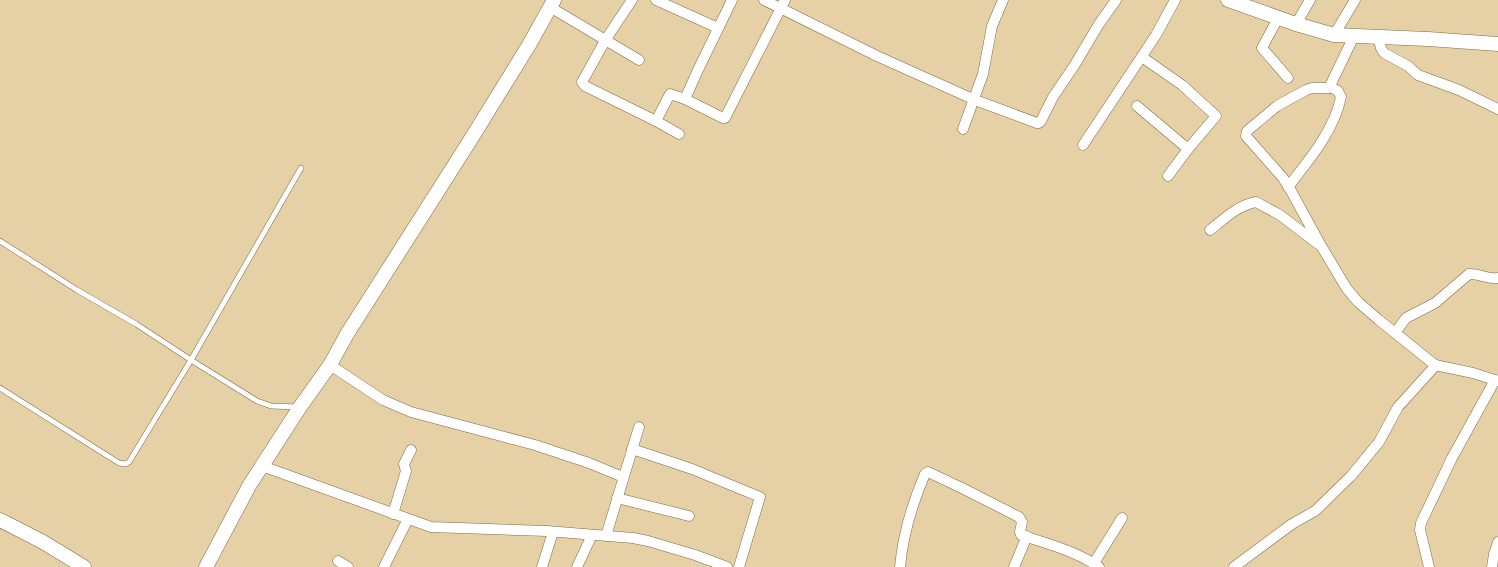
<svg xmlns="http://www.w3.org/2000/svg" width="1498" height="567" viewBox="0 0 1498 567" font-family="'DejaVu Sans',sans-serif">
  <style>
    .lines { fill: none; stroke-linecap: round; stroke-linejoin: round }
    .service-casing { stroke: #7e6a43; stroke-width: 6 }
    .minor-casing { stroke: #7e6a43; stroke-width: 11 }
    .secondary-casing { stroke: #7e6a43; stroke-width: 15 }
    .service { stroke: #fff; stroke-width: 5 }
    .minor { stroke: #fff; stroke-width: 10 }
    .secondary { stroke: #fff; stroke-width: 14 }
  </style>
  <rect width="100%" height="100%" fill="#e6d0a6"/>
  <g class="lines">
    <defs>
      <g id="service">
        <path d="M0,241L77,290L136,324L191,360L257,401L271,406L298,407"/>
        <path d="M0,388L119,463L125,464L129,462L191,360L301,168"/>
      </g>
      <g id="minor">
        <path d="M632,0L606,39L582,82L585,86L656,121L679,134"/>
        <path d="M656,0L718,28"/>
        <path d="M764,0L877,56L975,100L1037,123H1039L1041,121L1053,97L1074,66L1099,24L1116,0"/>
        <path d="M550,7L639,60"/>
        <path d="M1278,18L1262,48L1288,78"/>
        <path d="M1296,24L1310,0"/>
        <path d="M1334,35L1355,0"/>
        <path d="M1354,36L1329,88H1312L1306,90L1277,106L1247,131L1246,136L1283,178L1290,189L1320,244L1347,289L1358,302L1379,320L1435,365L1473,373L1498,381"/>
        <path d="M1378,37L1381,48L1384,53L1408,66L1418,75L1459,90L1498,109"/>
        <path d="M1142,57L1182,85L1216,116L1188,149L1168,176"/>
        <path d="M685,99L697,72L732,0"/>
        <path d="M1137,106L1188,149"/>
        <path d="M656,121L670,94L685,99L723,118H725L785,0"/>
        <path d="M963,129L983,74L992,26L1003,0"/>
        <path d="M1083,145L1156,35L1175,0"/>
        <path d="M1288,187C1309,160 1334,131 1341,97L1338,91L1330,87"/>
        <path d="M1210,230C1224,219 1238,205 1256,202L1280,215L1318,244"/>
        <path d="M1395,333L1406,318L1435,303L1469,274C1479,273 1487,280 1498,278"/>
        <path d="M330,365L383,400L411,412L535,445L589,463L623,477"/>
        <path d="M632,449L692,469L760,497L739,567"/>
        <path d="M262,466L431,527L547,531L633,538L648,541L695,555L727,567"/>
        <path d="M617,498L689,516"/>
        <path d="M393,514L406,471L404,464L411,450"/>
        <path d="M606,536L639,427"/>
        <path d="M338,561L348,567"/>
        <path d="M1094,563L1122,518"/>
        <path d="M384,567L408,519"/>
        <path d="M542,567L553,532"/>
        <path d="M577,567L592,535"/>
        <path d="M900,567C903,534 912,504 925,474L928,472L962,488L1019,517L1022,522L1020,532L1021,535C1048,544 1076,551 1099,567"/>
        <path d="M1014,567L1027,536"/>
        <path d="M1234,567L1292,524L1315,511L1351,476L1379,442L1398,407L1436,365"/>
        <path d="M1429,567L1420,530L1421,523L1452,458L1495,380"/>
        <path d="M1492,567L1494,554L1498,542"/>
      </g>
      <g id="secondary">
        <path d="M1228,0L1296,24L1334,35L1428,39L1498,44"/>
        <path d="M0,520L43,542L84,567"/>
        <path d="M206,567L249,486L300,407L330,365L347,334L471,139L529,45L554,0"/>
      </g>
    </defs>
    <!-- service casing -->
    <use href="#service" class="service-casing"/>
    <!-- minor casing -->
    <use href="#minor" class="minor-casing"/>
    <!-- secondary casing -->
    <use href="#secondary" class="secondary-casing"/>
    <!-- service -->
    <use href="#service" class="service"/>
    <!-- minor -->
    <use href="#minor" class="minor"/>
    <!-- secondary -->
    <use href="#secondary" class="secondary"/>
  </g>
</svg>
